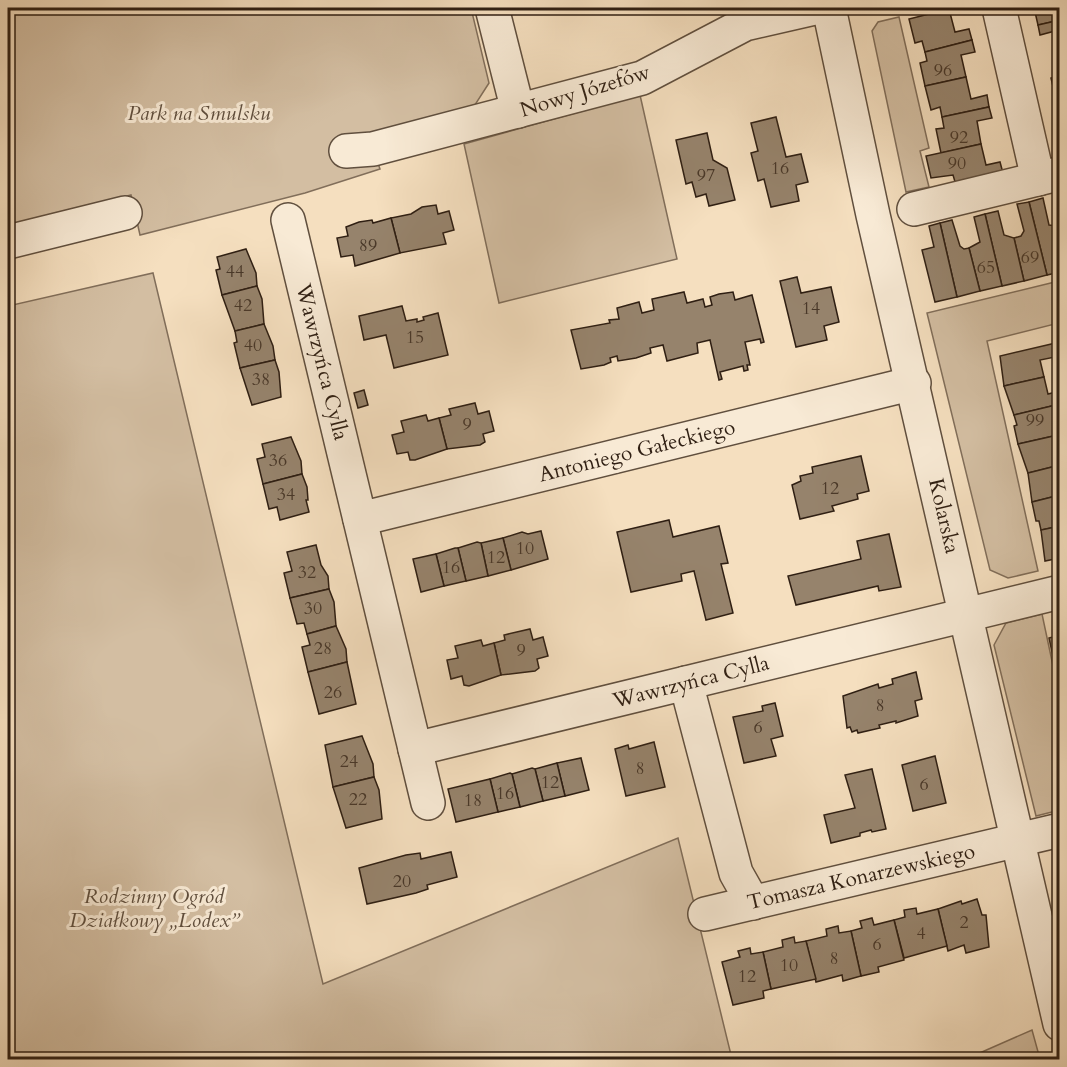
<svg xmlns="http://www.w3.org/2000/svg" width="1067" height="1067" viewBox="0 0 1067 1067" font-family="Cardo,serif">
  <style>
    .green { fill: #d3bea2; stroke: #816e5a; stroke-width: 1.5 }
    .building { fill: #96836c; stroke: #2f1f13; stroke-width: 1.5 }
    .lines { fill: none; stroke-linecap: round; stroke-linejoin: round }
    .minor-casing { stroke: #604f3e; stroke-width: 36 }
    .minor { stroke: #f8ead5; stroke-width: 33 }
    .labels { text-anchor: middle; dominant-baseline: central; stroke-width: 6; stroke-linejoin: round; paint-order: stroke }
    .number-label { font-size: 18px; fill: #493829 }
    .street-label { font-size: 21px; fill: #2f1f13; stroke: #f8ead5 }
    .park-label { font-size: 21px; font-style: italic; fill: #604f3e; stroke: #f8ead5 }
  </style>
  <rect width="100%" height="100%" fill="#f5dfbf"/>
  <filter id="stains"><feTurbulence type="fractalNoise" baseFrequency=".00333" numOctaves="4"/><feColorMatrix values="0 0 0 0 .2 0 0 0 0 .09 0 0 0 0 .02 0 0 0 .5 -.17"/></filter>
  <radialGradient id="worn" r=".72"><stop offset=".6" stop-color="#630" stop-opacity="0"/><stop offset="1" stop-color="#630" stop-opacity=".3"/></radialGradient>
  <!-- green -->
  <g class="green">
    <path d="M8,8H471L489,83L473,108L373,149L380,169L305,193L140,235L131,195L8,227Z"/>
    <path d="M899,17L929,148L920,151L929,187L906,192L872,31L878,22Z"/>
    <path d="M640,95L677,259L499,303L464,144Z"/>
    <path d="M153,273L323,984L678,838L732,1059H8V306Z"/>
    <path d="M1059,281V323L987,341L1038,571L1008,578L990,570L927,313Z"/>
    <path d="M1042,614L1053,666L1059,665L1060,810L1036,816L994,645L1006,623Z"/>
    <path d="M1032,1030L1040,1059H966Z"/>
  </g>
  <!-- building -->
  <g class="building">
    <path d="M555,8H603L578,13L576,9L557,13Z"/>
    <path d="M1050,8H1060V20L1038,25L1035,12Z"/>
    <path d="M949,9L955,32L969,29L972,40L925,52L922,41L915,43L909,19Z"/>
    <path d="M1060,20V47L1055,31L1040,35L1038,25Z"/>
    <path d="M972,40L975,52L961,55L966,77L925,86L920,63L927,61L925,52Z"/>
    <path d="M1060,76V90L1054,91L1051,78Z"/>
    <path d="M966,77L971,99L987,95L989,107L942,117L940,107L931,110L925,86Z"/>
    <path d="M989,107L992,118L977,121L981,144L941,153L936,129L944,128L942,117Z"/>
    <path d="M776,117L786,157L801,154L808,182L796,185L799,201L771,207L764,179L758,181L751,153L758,151L751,123Z"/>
    <path d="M707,133L713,160L727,168L735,200L709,206L706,194L696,197L692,182L686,184L676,140Z"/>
    <path d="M981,144L986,165L1000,162L1003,173L956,185L953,175L931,178L926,156Z"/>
    <path d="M1043,198L1049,225L1059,226L1060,229V272L1047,275L1029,202Z"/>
    <path d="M1029,202L1047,275L1024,281L1014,238L1021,236L1024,231L1017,204Z"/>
    <path d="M436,205L438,214L449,211L454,230L443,233L446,244L400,253L391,218L411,214L422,207Z"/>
    <path d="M998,211L1004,235L1014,238L1024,281L1002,286L985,214Z"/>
    <path d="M985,214L1002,286L980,291L969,248L980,242L974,217Z"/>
    <path d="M391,218L400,253L355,266L353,255L341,257L337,238L348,236L346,227L359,222L372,220L373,223Z"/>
    <path d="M952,220L960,246L964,249L969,248L980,291L957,297L940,223Z"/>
    <path d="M940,223L957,297L935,302L922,250L934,247L929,226Z"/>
    <path d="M246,249L256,273L257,286L222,295L216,270L220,269L217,257Z"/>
    <path d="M797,277L801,293L831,287L839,322L824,326L827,340L796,347L780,281Z"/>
    <path d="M257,286L262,299L264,324L235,331L222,295Z"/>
    <path d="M684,292L687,303L703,299L705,307L712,305L710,297L719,294L733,292L735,300L752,295L764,342L761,343L760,339L745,342L750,365H747L748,370L744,371L743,366L720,372L722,379L719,380L710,340L697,343L698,353L667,361L663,345L650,348L651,353L636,358L618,361L617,356L610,358L611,362L604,365L581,369L571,330L610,323L609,320L619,319L617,308L639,302L642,313L654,310L652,299Z"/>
    <path d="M402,306L406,321L417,319V322L424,320L423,317L438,313L448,355L394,368L386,335L364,340L359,316Z"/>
    <path d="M264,324L273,346L275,360L240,368L234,343L237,342L235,331Z"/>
    <path d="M1060,342V356L1040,360L1044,377L1004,386L1000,356Z"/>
    <path d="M275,360L279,372L281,397L252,405L240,368Z"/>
    <path d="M1044,377L1048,394L1060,391V404L1014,415L1004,386Z"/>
    <path d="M364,390L368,405L358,408L354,393Z"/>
    <path d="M475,403L478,414L489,411L494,431L483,434L485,442L480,445L447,449L439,418L451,415L449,409Z"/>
    <path d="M1060,404V413L1053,415L1058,435L1018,444L1014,426L1017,425L1014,415Z"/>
    <path d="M426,415L428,421L439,418L447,449L415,460H410L408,452L397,454L392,435L404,432L401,421Z"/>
    <path d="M1058,435L1060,465L1028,473L1018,444Z"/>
    <path d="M291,437L301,461L302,474L263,484L257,459L265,457L262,444Z"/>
    <path d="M861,456L869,491L857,494L858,499L832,506L834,511L800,519L792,485L801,481L800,476L813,473L812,467Z"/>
    <path d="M1060,465V495L1032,502L1028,473Z"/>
    <path d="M302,474L307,487L308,500H306L309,512L280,520L277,507L269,509L263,484Z"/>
    <path d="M1060,495V526L1041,530L1039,521H1036L1032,502Z"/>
    <path d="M669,520L673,537L719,526L728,563L721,564L733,613L706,620L694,571L681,574L682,581L631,592L617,532Z"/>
    <path d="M1060,526V558L1045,561L1041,530Z"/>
    <path d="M541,531L548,559L511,570L503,538L522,532L528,534Z"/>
    <path d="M889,534L901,587L879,591L878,586L796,605L788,576L861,559L857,541Z"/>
    <path d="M503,538L511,570L488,576L481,543Z"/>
    <path d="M477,542L481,543L488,576L466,581L458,548Z"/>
    <path d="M316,545L321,565L328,576L329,589L290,598L284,573L292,571L287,552Z"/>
    <path d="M455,548H458L466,581L444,586L436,554Z"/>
    <path d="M436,554L444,586L421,592L413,559Z"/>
    <path d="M329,589L334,602L336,626L307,634L304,623L297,624L290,598Z"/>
    <path d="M336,626L346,649L347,662L308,672L302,647L310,645L307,634Z"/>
    <path d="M530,629L533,640L543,637L548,656L537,659L539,668L535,671L501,675L494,643L505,640L504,635Z"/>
    <path d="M1060,635V660L1054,661L1049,638Z"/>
    <path d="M481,640L483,646L494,643L501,675L469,686L464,685L462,676L451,679L447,660L458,658L455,646Z"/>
    <path d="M347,662L356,704L319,714L308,672Z"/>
    <path d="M916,672L922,699L915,701L918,716L896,723V721L879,725L880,728L858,733L857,730L852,732L850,727L847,728L843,696L878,684L879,688L893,684L892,679Z"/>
    <path d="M775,703L783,736L771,739L776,756L744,763L733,717L763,711L762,706Z"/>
    <path d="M362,736L373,764L374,777L333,787L325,745Z"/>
    <path d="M654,742L665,787L626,796L615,749L628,745L629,749Z"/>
    <path d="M935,756L946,803L913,811L902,765Z"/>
    <path d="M581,758L589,790L565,796L557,763Z"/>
    <path d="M557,763L565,796L543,801L535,769Z"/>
    <path d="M532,768L535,769L543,801L520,807L512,774Z"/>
    <path d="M872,769L886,829L872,832L871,830L860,833V836L831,843L824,815L855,808L845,775Z"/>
    <path d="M510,773L512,774L520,807L498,812L490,779Z"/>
    <path d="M374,777L379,790L382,819L346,828L333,787Z"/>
    <path d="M490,779L498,812L456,822L448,789Z"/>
    <path d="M451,852L457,877L427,885L428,889L416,893L367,904L359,868L406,855L420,853L421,859Z"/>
    <path d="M977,899L982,915H986L989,947L966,953L964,945L948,951L938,909L961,901L962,904Z"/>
    <path d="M916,908L917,914L938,909L947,946L904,958L894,920L905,917L904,910Z"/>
    <path d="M872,918L874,925L894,920L904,960L878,967L879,972L861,976L851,931L862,928L860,921Z"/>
    <path d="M838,926L839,933L851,931L861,976L843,981L842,975L816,982L806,941L827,936L826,929Z"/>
    <path d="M794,937L795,943L806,941L816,979L771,989L763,952L783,947L782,940Z"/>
    <path d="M750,948L751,954L763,952L771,989L763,991L764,998L733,1005L722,962L740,957L738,951Z"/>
  </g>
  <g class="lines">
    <defs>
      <g id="minor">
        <path d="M492,8L518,111"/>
        <path d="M829,8L873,215L1060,1024"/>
        <path d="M999,8L1038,179"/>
        <path d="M346,151L373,149L642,78L745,24L815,8"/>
        <path d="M914,209L1058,174"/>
        <path d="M288,220L428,803"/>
        <path d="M8,242L125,213"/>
        <path d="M360,519L914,383"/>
        <path d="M686,683L736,873L753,903"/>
        <path d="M415,749L1060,592"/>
        <path d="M705,914L1060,830"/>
      </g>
    </defs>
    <!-- minor casing -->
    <use href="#minor" class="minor-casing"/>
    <!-- minor -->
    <use href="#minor" class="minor"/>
  </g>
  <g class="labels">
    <!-- number labels -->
    <g class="number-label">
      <text x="943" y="70">96</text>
      <text x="959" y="137">92</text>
      <text x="957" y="163">90</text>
      <text x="780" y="168">16</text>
      <text x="706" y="175">97</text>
      <text x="368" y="245">89</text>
      <text x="1030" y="257">69</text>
      <text x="986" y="267">65</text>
      <text x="235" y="271">44</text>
      <text x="243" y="305">42</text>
      <text x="811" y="308">14</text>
      <text x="415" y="337">15</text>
      <text x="253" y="345">40</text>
      <text x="261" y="379">38</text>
      <text x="1035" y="420">99</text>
      <text x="467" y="424">9</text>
      <text x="278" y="460">36</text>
      <text x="830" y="488">12</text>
      <text x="286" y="494">34</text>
      <text x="525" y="548">10</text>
      <text x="496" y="557">12</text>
      <text x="451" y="567">16</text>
      <text x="307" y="572">32</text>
      <text x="313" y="608">30</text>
      <text x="323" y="648">28</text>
      <text x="521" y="650">9</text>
      <text x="333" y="692">26</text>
      <text x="880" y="705">8</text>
      <text x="758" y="727">6</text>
      <text x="349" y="761">24</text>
      <text x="640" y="768">8</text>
      <text x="550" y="782">12</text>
      <text x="924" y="784">6</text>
      <text x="505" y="793">16</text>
      <text x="358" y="799">22</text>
      <text x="473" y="800">18</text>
      <text x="402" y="881">20</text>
      <text x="964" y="922">2</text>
      <text x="921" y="933">4</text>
      <text x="877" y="944">6</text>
      <text x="834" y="958">8</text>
      <text x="789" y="965">10</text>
      <text x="747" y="976">12</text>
    </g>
    <!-- street labels -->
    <g class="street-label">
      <text transform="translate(585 91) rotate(-17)">Nowy Józefów</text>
      <text transform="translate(322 362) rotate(76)">Wawrzyńca Cylla</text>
      <text transform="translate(637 451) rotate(-14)">Antoniego Gałeckiego</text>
      <text transform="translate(944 516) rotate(77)">Kolarska</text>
      <text transform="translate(691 682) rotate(-14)">Wawrzyńca Cylla</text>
      <text transform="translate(861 877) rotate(-13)">Tomasza Konarzewskiego</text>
    </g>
    <!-- park labels -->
    <g class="park-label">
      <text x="199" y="113">Park na Smulsku</text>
      <text x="154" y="896">Rodzinny Ogród<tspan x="154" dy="24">Działkowy „Lodex”</tspan></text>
    </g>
  </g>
  <!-- margin -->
  <rect width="1067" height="1067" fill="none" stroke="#f5dfbf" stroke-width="30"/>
  <rect x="9" y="9" width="1049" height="1049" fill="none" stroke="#2f1f13" stroke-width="3"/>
  <rect x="15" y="15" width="1037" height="1037" fill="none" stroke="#2f1f13" stroke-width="1.5"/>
  <rect width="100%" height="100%" filter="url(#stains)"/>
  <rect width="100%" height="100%" fill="url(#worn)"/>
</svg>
